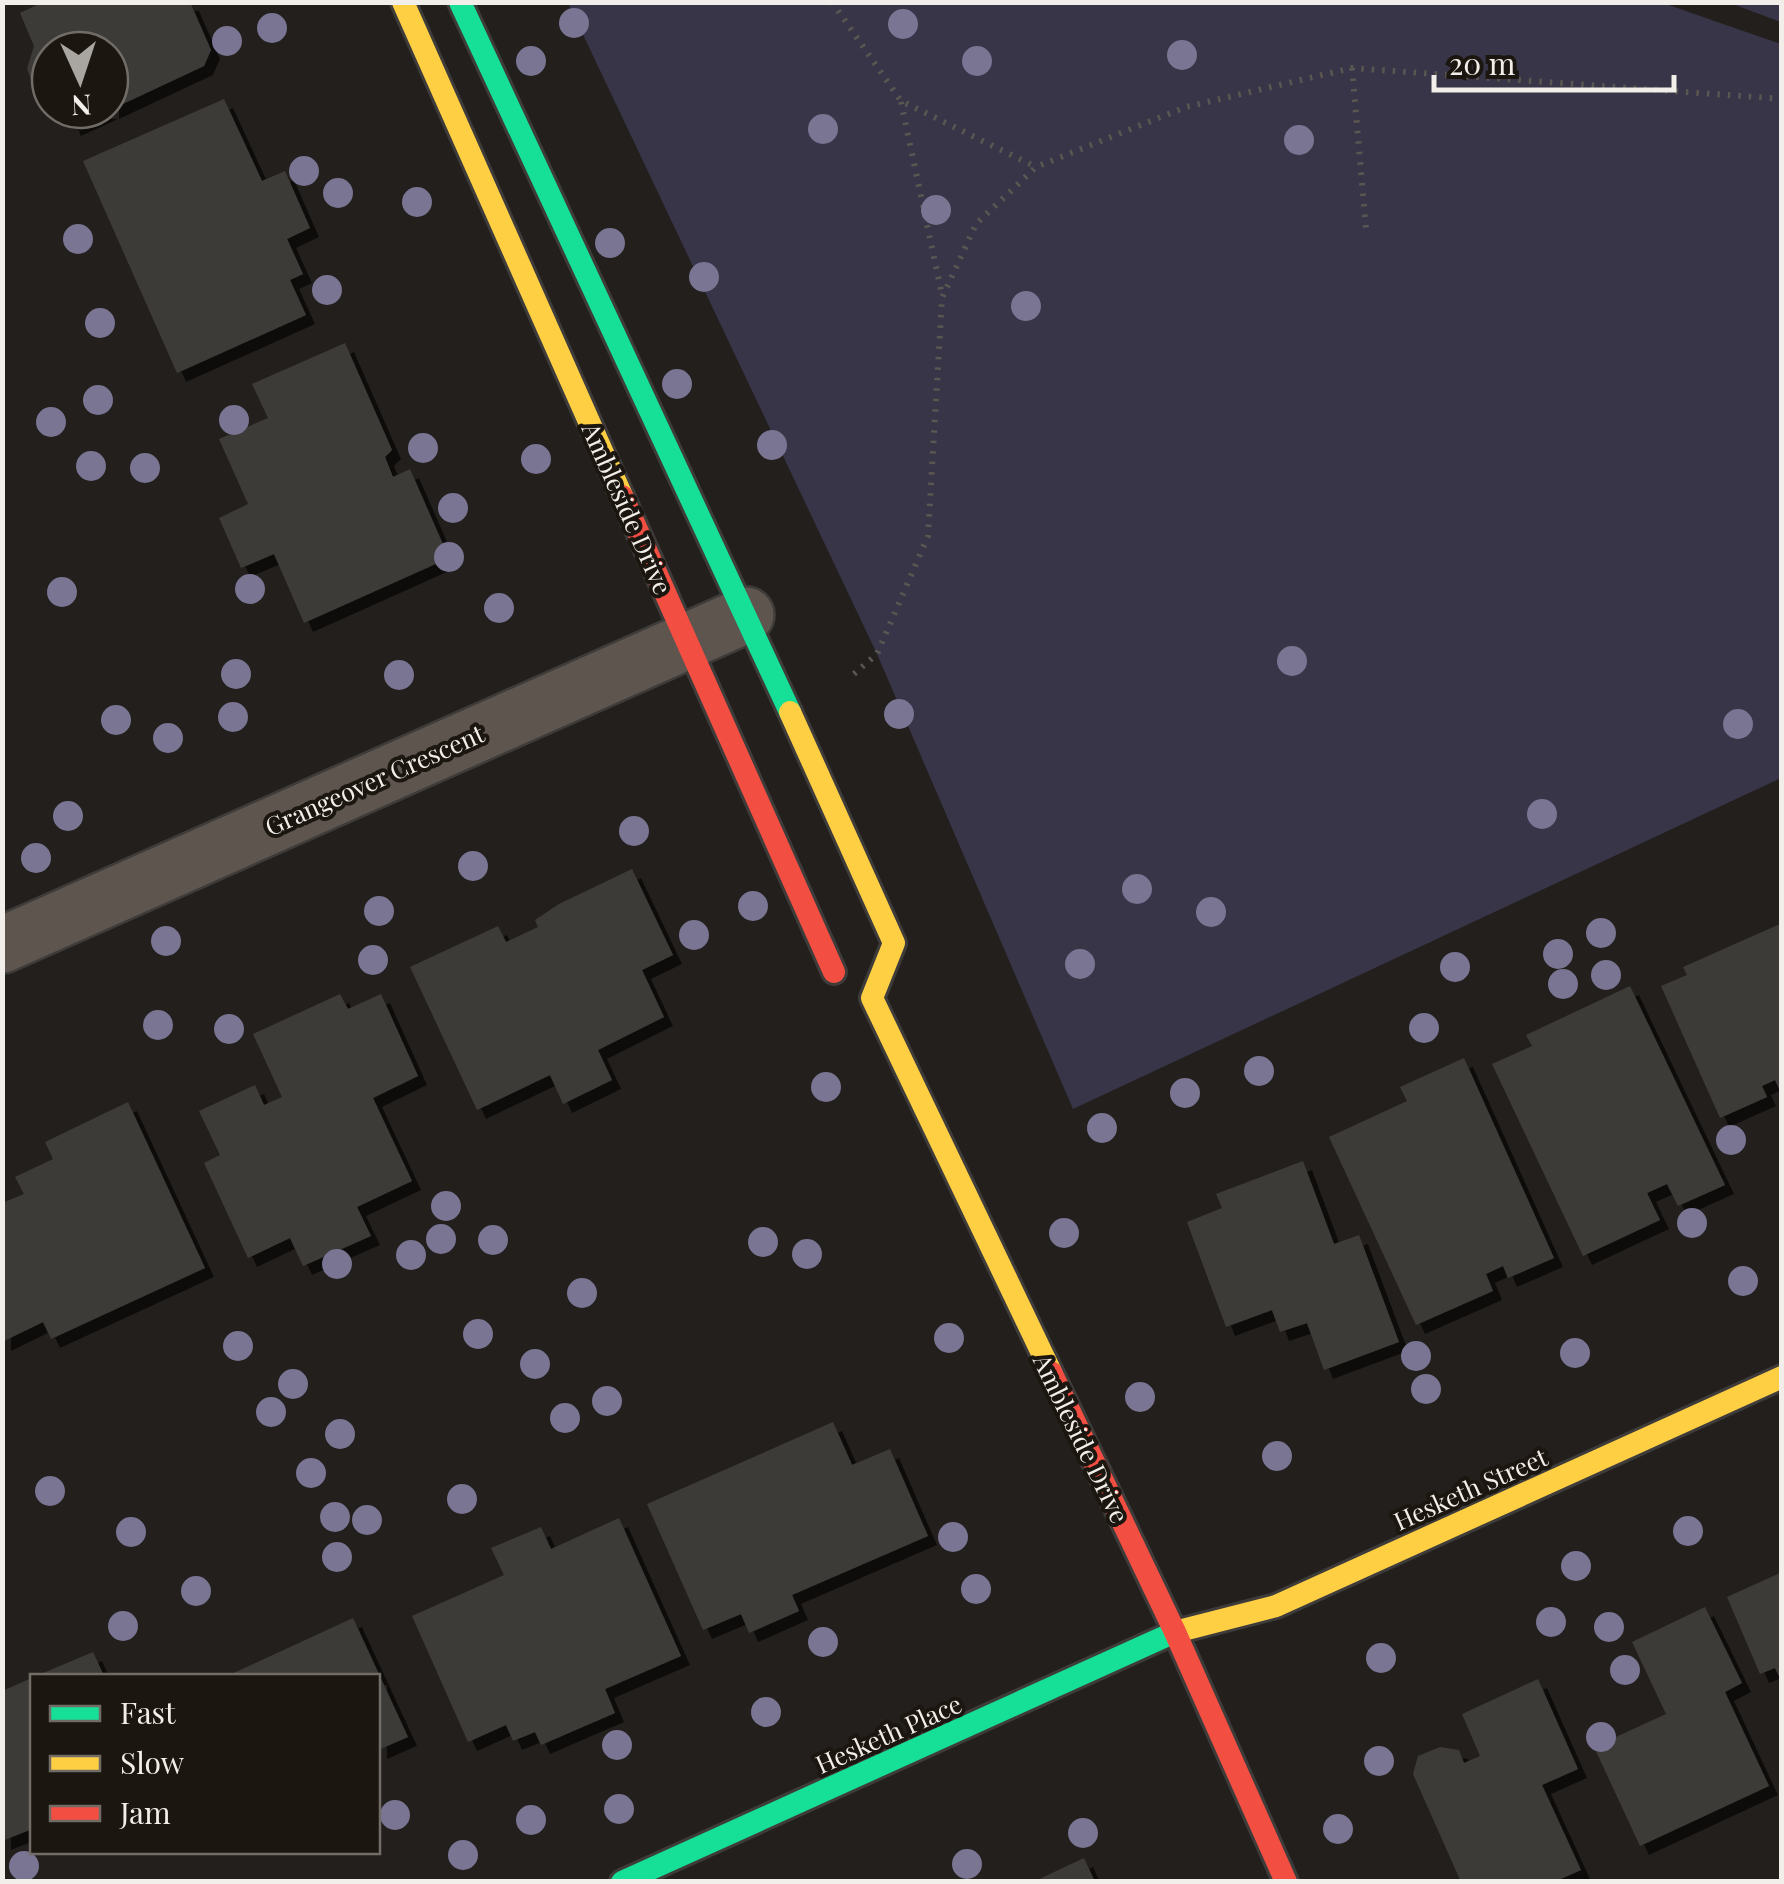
<svg xmlns="http://www.w3.org/2000/svg" width="1784" height="1884" viewBox="0 0 1784 1884" font-family="'Playfair Display',serif">
  <style>
    .green { fill: #383549 }
    .building { fill: #3e3b39; filter: url(#shadow) }
    .lines { fill: none; stroke-linecap: round; stroke-linejoin: round }
    .street-casing { stroke: #3e3c3a; stroke-width: 60 }
    .fast-casing { stroke: #3e3c3a; stroke-width: 28 }
    .slow-casing { stroke: #3e3c3a; stroke-width: 28 }
    .jam-casing { stroke: #3e3c3a; stroke-width: 28 }
    .path { stroke: #5a5651; stroke-width: 6; stroke-dasharray: 2.5 8; stroke-linecap: butt }
    .street { stroke: #5d554e; stroke-width: 55 }
    .fast { stroke: #16e098; stroke-width: 22 }
    .slow { stroke: #ffcf43; stroke-width: 22 }
    .jam { stroke: #f24e42; stroke-width: 22 }
    .tree { fill: #797593 }
    .labels { text-anchor: middle; dominant-baseline: central; stroke-width: 8; stroke-linejoin: round; paint-order: stroke }
    .street-label { font-size: 25px; fill: #f2eeea; stroke: #1c1610 }
  </style>
  <defs>
    <filter id="shadow"><feDropShadow dx="9" dy="9" stdDeviation="0" flood-color="#0009"/></filter>
  </defs>
  <rect width="100%" height="100%" fill="#221f1c"/>
  <!-- green -->
  <g class="green">
    <path d="M1660,2L1781,44V778L1073,1109L877,654L568,3Z"/>
    <path d="M1730,3H1781V22Z"/>
  </g>
  <!-- building -->
  <g class="building">
    <path d="M43,2H190L211,50L204,66L110,110V50H50V90L33,85L27,69L34,46L20,13Z"/>
    <path d="M224,99L262,181L285,171L310,228L287,239L303,274L290,280L306,315L177,373L83,161Z"/>
    <path d="M65,110H109L72,127Z"/>
    <path d="M345,343L392,450L385,457L393,477L410,469L449,558L304,623L274,554L241,568L219,518L248,504L219,439L268,418L252,384Z"/>
    <path d="M632,869L673,955L642,970L664,1017L598,1050L612,1080L563,1104L550,1075L477,1110L410,967L498,926L506,942L538,927L535,920L559,904Z"/>
    <path d="M1782,923V1095L1775,1080L1762,1086L1767,1097L1720,1118L1661,986L1687,975L1683,967Z"/>
    <path d="M1630,986L1725,1185L1678,1206L1667,1184L1647,1193L1660,1220L1583,1256L1492,1064L1532,1046L1526,1035Z"/>
    <path d="M340,994L348,1009L381,994L418,1076L373,1098L412,1181L357,1207L371,1236L303,1266L290,1238L248,1258L204,1163L220,1155L199,1111L255,1085L264,1105L282,1097L253,1034Z"/>
    <path d="M1464,1058L1554,1258L1508,1278L1503,1266L1486,1274L1493,1291L1416,1325L1329,1137L1407,1101L1400,1087Z"/>
    <path d="M128,1102L205,1268L51,1339L43,1322L2,1342V1203L24,1194L15,1177L53,1159L45,1142Z"/>
    <path d="M1303,1161L1334,1244L1359,1235L1399,1342L1324,1370L1307,1323L1280,1332L1272,1310L1226,1327L1187,1222L1222,1208L1216,1194Z"/>
    <path d="M833,1422L852,1465L890,1449L928,1536L792,1595L799,1611L749,1633L741,1614L703,1630L647,1504Z"/>
    <path d="M619,1518L681,1656L605,1689L615,1713L541,1745L535,1732L513,1741L506,1725L468,1742L412,1616L504,1575L491,1548L541,1527L551,1549Z"/>
    <path d="M1782,1572V1682L1775,1668L1760,1674L1727,1597Z"/>
    <path d="M1705,1607L1742,1683L1725,1692L1769,1786L1640,1846L1594,1747L1666,1714L1632,1642Z"/>
    <path d="M353,1618L408,1737L378,1750V1676H227Z"/>
    <path d="M93,1652L104,1676H36Z"/>
    <path d="M32,1678V1829L2,1841V1691Z"/>
    <path d="M1538,1679L1578,1769L1542,1785L1581,1870L1554,1882H1461L1413,1774L1418,1756L1440,1747L1459,1750L1464,1763L1480,1756L1462,1714Z"/>
    <path d="M1084,1858L1095,1882H1033Z"/>
  </g>
  <g class="lines">
    <defs>
      <path id="street" d="M2,945L746,615"/>
      <g id="fast">
        <path d="M460,2L790,712"/>
        <path d="M622,1882L1175,1632"/>
      </g>
      <g id="slow">
        <path d="M403,2L622,496"/>
        <path d="M790,712L894,943L872,998L1051,1372"/>
        <path d="M1175,1632L1276,1606L1782,1377"/>
      </g>
      <g id="jam">
        <path d="M622,496L834,972"/>
        <path d="M1051,1372L1175,1632L1286,1882"/>
      </g>
    </defs>
    <!-- street casing -->
    <use href="#street" class="street-casing"/>
    <!-- fast casing -->
    <use href="#fast" class="fast-casing"/>
    <!-- slow casing -->
    <use href="#slow" class="slow-casing"/>
    <!-- jam casing -->
    <use href="#jam" class="jam-casing"/>
    <!-- path -->
    <g class="path">
      <path d="M832,2L901,101L1036,167"/>
      <path d="M1352,68L1366,229"/>
      <path d="M901,102L942,295"/>
      <path d="M854,674L877,654L928,536L942,298L976,224L1036,167L1186,107L1352,68L1782,99"/>
    </g>
    <!-- street -->
    <use href="#street" class="street"/>
    <!-- fast -->
    <use href="#fast" class="fast"/>
    <!-- slow -->
    <use href="#slow" class="slow"/>
    <!-- jam -->
    <use href="#jam" class="jam"/>
  </g>
  <!-- trees -->
  <g class="tree">
    <circle cx="574" cy="23" r="15"/>
    <circle cx="903" cy="24" r="15"/>
    <circle cx="272" cy="28" r="15"/>
    <circle cx="227" cy="41" r="15"/>
    <circle cx="1182" cy="55" r="15"/>
    <circle cx="531" cy="61" r="15"/>
    <circle cx="977" cy="61" r="15"/>
    <circle cx="823" cy="129" r="15"/>
    <circle cx="1299" cy="140" r="15"/>
    <circle cx="304" cy="171" r="15"/>
    <circle cx="338" cy="193" r="15"/>
    <circle cx="417" cy="202" r="15"/>
    <circle cx="936" cy="210" r="15"/>
    <circle cx="78" cy="239" r="15"/>
    <circle cx="610" cy="243" r="15"/>
    <circle cx="704" cy="277" r="15"/>
    <circle cx="327" cy="290" r="15"/>
    <circle cx="1026" cy="306" r="15"/>
    <circle cx="100" cy="323" r="15"/>
    <circle cx="677" cy="384" r="15"/>
    <circle cx="98" cy="400" r="15"/>
    <circle cx="234" cy="420" r="15"/>
    <circle cx="51" cy="422" r="15"/>
    <circle cx="772" cy="445" r="15"/>
    <circle cx="423" cy="448" r="15"/>
    <circle cx="536" cy="459" r="15"/>
    <circle cx="91" cy="466" r="15"/>
    <circle cx="145" cy="468" r="15"/>
    <circle cx="453" cy="508" r="15"/>
    <circle cx="449" cy="557" r="15"/>
    <circle cx="250" cy="589" r="15"/>
    <circle cx="62" cy="592" r="15"/>
    <circle cx="499" cy="608" r="15"/>
    <circle cx="1292" cy="661" r="15"/>
    <circle cx="236" cy="674" r="15"/>
    <circle cx="399" cy="675" r="15"/>
    <circle cx="899" cy="714" r="15"/>
    <circle cx="233" cy="717" r="15"/>
    <circle cx="116" cy="720" r="15"/>
    <circle cx="1738" cy="724" r="15"/>
    <circle cx="168" cy="738" r="15"/>
    <circle cx="1542" cy="814" r="15"/>
    <circle cx="68" cy="816" r="15"/>
    <circle cx="634" cy="831" r="15"/>
    <circle cx="36" cy="858" r="15"/>
    <circle cx="473" cy="866" r="15"/>
    <circle cx="1137" cy="889" r="15"/>
    <circle cx="753" cy="906" r="15"/>
    <circle cx="379" cy="911" r="15"/>
    <circle cx="1211" cy="912" r="15"/>
    <circle cx="1601" cy="933" r="15"/>
    <circle cx="694" cy="935" r="15"/>
    <circle cx="166" cy="941" r="15"/>
    <circle cx="1558" cy="954" r="15"/>
    <circle cx="373" cy="960" r="15"/>
    <circle cx="1080" cy="964" r="15"/>
    <circle cx="1455" cy="967" r="15"/>
    <circle cx="1606" cy="975" r="15"/>
    <circle cx="1563" cy="984" r="15"/>
    <circle cx="158" cy="1025" r="15"/>
    <circle cx="1424" cy="1028" r="15"/>
    <circle cx="229" cy="1029" r="15"/>
    <circle cx="1259" cy="1071" r="15"/>
    <circle cx="826" cy="1087" r="15"/>
    <circle cx="1185" cy="1093" r="15"/>
    <circle cx="1102" cy="1128" r="15"/>
    <circle cx="1731" cy="1140" r="15"/>
    <circle cx="446" cy="1206" r="15"/>
    <circle cx="1692" cy="1223" r="15"/>
    <circle cx="1064" cy="1233" r="15"/>
    <circle cx="441" cy="1239" r="15"/>
    <circle cx="493" cy="1240" r="15"/>
    <circle cx="763" cy="1242" r="15"/>
    <circle cx="807" cy="1254" r="15"/>
    <circle cx="411" cy="1255" r="15"/>
    <circle cx="337" cy="1264" r="15"/>
    <circle cx="1743" cy="1281" r="15"/>
    <circle cx="582" cy="1293" r="15"/>
    <circle cx="478" cy="1334" r="15"/>
    <circle cx="949" cy="1338" r="15"/>
    <circle cx="238" cy="1346" r="15"/>
    <circle cx="1575" cy="1353" r="15"/>
    <circle cx="1416" cy="1356" r="15"/>
    <circle cx="535" cy="1364" r="15"/>
    <circle cx="293" cy="1384" r="15"/>
    <circle cx="1426" cy="1389" r="15"/>
    <circle cx="1140" cy="1397" r="15"/>
    <circle cx="607" cy="1401" r="15"/>
    <circle cx="271" cy="1412" r="15"/>
    <circle cx="565" cy="1418" r="15"/>
    <circle cx="340" cy="1434" r="15"/>
    <circle cx="1277" cy="1456" r="15"/>
    <circle cx="311" cy="1473" r="15"/>
    <circle cx="50" cy="1491" r="15"/>
    <circle cx="462" cy="1499" r="15"/>
    <circle cx="335" cy="1517" r="15"/>
    <circle cx="367" cy="1520" r="15"/>
    <circle cx="1688" cy="1531" r="15"/>
    <circle cx="131" cy="1532" r="15"/>
    <circle cx="953" cy="1537" r="15"/>
    <circle cx="337" cy="1557" r="15"/>
    <circle cx="1576" cy="1566" r="15"/>
    <circle cx="976" cy="1589" r="15"/>
    <circle cx="196" cy="1591" r="15"/>
    <circle cx="1551" cy="1622" r="15"/>
    <circle cx="123" cy="1626" r="15"/>
    <circle cx="1609" cy="1627" r="15"/>
    <circle cx="823" cy="1642" r="15"/>
    <circle cx="1381" cy="1658" r="15"/>
    <circle cx="1625" cy="1670" r="15"/>
    <circle cx="766" cy="1712" r="15"/>
    <circle cx="1601" cy="1737" r="15"/>
    <circle cx="617" cy="1745" r="15"/>
    <circle cx="1379" cy="1761" r="15"/>
    <circle cx="619" cy="1809" r="15"/>
    <circle cx="395" cy="1815" r="15"/>
    <circle cx="531" cy="1820" r="15"/>
    <circle cx="1338" cy="1829" r="15"/>
    <circle cx="1083" cy="1833" r="15"/>
    <circle cx="463" cy="1855" r="15"/>
    <circle cx="967" cy="1864" r="15"/>
    <circle cx="24" cy="1866" r="15"/>
  </g>
  <g class="labels">
    <!-- street labels -->
    <g class="street-label">
      <text transform="translate(628 508) rotate(66)">Ambleside Drive</text>
      <text transform="translate(374 779) rotate(-24)">Grangeover Crescent</text>
      <text transform="translate(1082 1438) rotate(64)">Ambleside Drive</text>
      <text transform="translate(1470 1488) rotate(-24)">Hesketh Street</text>
      <text transform="translate(888 1733) rotate(-24)">Hesketh Place</text>
    </g>
  </g>
  <!-- border -->
  <rect width="1784" height="1884" fill="none" stroke="#f2eeea" stroke-width="10"/>
  <!-- legend -->
  <rect x="30" y="1674" width="350" height="180" fill="#1c1610" stroke="#726c67" stroke-width="2.5"/>
  <rect x="50" y="1706" width="50" height="15" fill="#16e098" stroke="#726c67" stroke-width="2.5"/>
  <text x="120" y="1724" font-size="30" fill="#f2eeea">Fast</text>
  <rect x="50" y="1756" width="50" height="15" fill="#ffcf43" stroke="#726c67" stroke-width="2.5"/>
  <text x="120" y="1774" font-size="30" fill="#f2eeea">Slow</text>
  <rect x="50" y="1806" width="50" height="15" fill="#f24e42" stroke="#726c67" stroke-width="2.5"/>
  <text x="120" y="1824" font-size="30" fill="#f2eeea">Jam</text>
  <!-- north arrow -->
  <g transform="translate(80 80) rotate(177)"><circle r="48" fill="#1c1610" stroke="#726c67" stroke-width="2.5"/>
  <path d="M0-8L18 38L0 25L-18 38Z" fill="#a9a6a2"/>
  <text y="-15" font-size="28" font-weight="bold" text-anchor="middle" fill="#f2eeea">N</text>
  </g>
  <!-- scale -->
  <path d="M1434 75v15h240v-15" fill="none" stroke="#f2eeea" stroke-width="5"/>
  <text x="1449" y="75" font-size="30" fill="#f2eeea" stroke="#1c1610" stroke-width="8" paint-order="stroke">20 m</text>
</svg>
